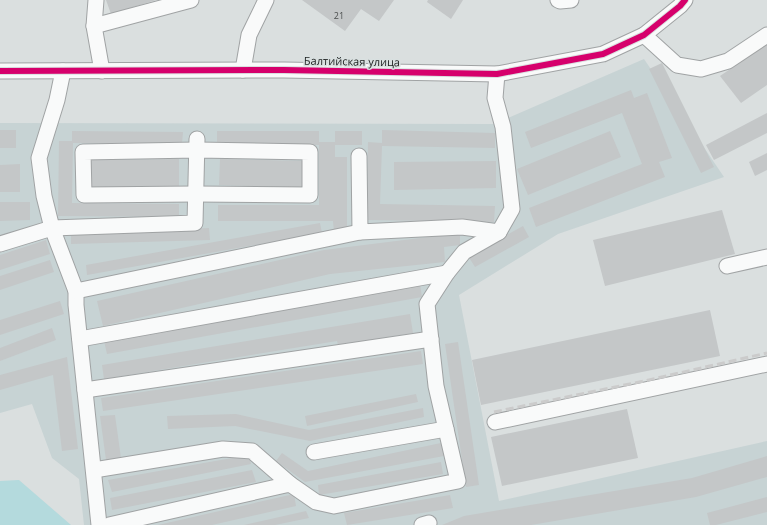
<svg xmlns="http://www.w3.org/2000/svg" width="767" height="525" viewBox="0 0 767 525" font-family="'Open Sans',sans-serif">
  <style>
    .built { fill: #c7d3d4 }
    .green { fill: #b4dadd }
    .building { fill: #c4c7c8 }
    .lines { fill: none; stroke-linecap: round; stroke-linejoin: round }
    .minor-casing { stroke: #a0a3a4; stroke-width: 17 }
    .minor { stroke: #f9fafa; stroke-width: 15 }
    .rail { stroke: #cbcbcb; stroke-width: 3; stroke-dasharray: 8 4; stroke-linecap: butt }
    .cycleway-casing { stroke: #d9e0e0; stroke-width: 8 }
    .cycleway { stroke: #d6006c; stroke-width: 6 }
    .labels { text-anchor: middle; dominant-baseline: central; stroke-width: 3; stroke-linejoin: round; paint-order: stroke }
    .number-label { font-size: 9px; fill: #4a4d4d }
    .street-label { font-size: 11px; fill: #212424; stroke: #d9e0e0 }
  </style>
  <rect width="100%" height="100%" fill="#dadfdf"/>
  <!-- built -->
  <path class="built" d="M644,59L724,177L558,234L459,295L499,501L767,441V525H84L79,479L52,458L32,404L0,413V123L494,124Z"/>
  <!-- green -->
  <path class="green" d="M19,480L71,525H0V481Z"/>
  <!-- building -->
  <g class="building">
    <path d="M106,0H156L111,14Z"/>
    <path d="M302,0H394L379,21L361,9L345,31Z"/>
    <path d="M428,0H463L451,19L427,2Z"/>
    <path d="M767,44V85L741,103L720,76Z"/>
    <path d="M662,63L714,167L701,173L649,69Z"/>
    <path d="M631,90L634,98L647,93L672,158L659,162L665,177L536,227L529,208L642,164L622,113L531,148L525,132Z"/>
    <path d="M767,113V133L714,160L706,145Z"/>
    <rect x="0" y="130" width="16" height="18"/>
    <path d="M382,130L495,133V148L382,146L380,204L495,206L494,222L367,220L368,142L382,143Z"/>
    <path d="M72,131L183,132L182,144L73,143L72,203L179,204V217L58,216L59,141H72Z"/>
    <path d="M217,131H319V142H335V131H362V145H335V157H347V232H334L333,221H218V205H319V145H217Z"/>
    <path d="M610,131L621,157L528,195L517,169Z"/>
    <path d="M767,153V170L755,176L749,162Z"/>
    <path d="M179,159V188L89,189L88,160Z"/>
    <path d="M220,159L304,161L303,188L219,185Z"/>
    <path d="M496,161V188L394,190V162Z"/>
    <path d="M20,164V192H0V165Z"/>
    <path d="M0,202H30V220L0,221Z"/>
    <path d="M722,210L735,254L605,286L593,240Z"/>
    <path d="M320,223L322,233L87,275L86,265Z"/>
    <path d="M523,226L529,237L475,267L468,256Z"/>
    <path d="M209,228L210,240L71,244V233Z"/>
    <path d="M460,233V245L444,247L445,262L330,274L103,326L97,301L324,250Z"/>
    <path d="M46,240L50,254L0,270V255Z"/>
    <path d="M50,260L54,272L0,290V276Z"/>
    <path d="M420,284L422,297L107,354L104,341Z"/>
    <path d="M60,301L64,314L0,335V320Z"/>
    <path d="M710,310L720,356L481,405L472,360Z"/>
    <path d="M410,314L413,333L338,345L337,341L104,379L102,365Z"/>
    <path d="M52,328L56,340L0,361V348Z"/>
    <path d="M458,342L479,485L466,487L445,344Z"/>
    <path d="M421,351L423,364L103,411L101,398Z"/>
    <path d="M67,357L78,449L62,451L53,375L0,390V375Z"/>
    <path d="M416,394L418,402L307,426L305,416Z"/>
    <path d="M423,408L424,417L310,441L235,426L168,429L167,416L236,414L309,430Z"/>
    <path d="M627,409L638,458L502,486L491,437Z"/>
    <path d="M115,415L121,458L106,460L100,416Z"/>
    <path d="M441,443L444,456L305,482L276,461L282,453L308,471Z"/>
    <path d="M249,455L251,464L112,492L108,480Z"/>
    <path d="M767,456V477L696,497L531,525H442L464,516L692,478Z"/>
    <path d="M441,462L443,474L319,495L318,485Z"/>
    <path d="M252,470L256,482L112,510L110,498Z"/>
    <path d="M294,494L296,506L212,525H158Z"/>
    <path d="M450,495L453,508L347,525L344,513Z"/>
    <path d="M767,497V512L716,525H710L707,513Z"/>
    <path d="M306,511L309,518L275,525H244Z"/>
  </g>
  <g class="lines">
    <defs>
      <g id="minor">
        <path d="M96,0L94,26L102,71"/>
        <path d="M558,0L560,1L571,0"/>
        <path d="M94,26L191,0"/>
        <path d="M644,35L677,65L701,69L728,61L767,35"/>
        <path d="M243,70L249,35L266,0"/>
        <path d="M0,71L284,70L497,74L603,54L644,35L680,6L685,0"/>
        <path d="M63,71L57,100L39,158L44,196L52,228L76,291V305L99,525"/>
        <path d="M197,150L310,152V195L195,194L84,195L83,152Z"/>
        <path d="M359,156L360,232L462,227L499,232"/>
        <path d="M0,244L52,228L195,223L197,139"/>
        <path d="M727,266L767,257"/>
        <path d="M76,291L360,232"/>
        <path d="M80,339L447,273"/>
        <path d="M85,390L431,339"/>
        <path d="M495,422L767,364"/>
        <path d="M314,452L446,429"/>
        <path d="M94,470L223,449L252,451L290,484"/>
        <path d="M109,525L290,484L316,502L334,506L458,481L436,386L427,304L447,273L464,252L499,232L512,209L503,127L495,98L497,74"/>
        <path d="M422,525L429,523"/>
      </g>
    </defs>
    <!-- minor casing -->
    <use href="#minor" class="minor-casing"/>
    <!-- minor -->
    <use href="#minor" class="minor"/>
    <!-- rail -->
    <path class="rail" d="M494,412L644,381L767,353"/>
    <defs>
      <path id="cycleway" d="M0,71L284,70L497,74L603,54L644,35L680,6L685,0"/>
    </defs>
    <!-- cycleway casing -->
    <use href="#cycleway" class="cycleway-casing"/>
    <!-- cycleway -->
    <use href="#cycleway" class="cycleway"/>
  </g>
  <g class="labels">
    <!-- number labels -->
    <g class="number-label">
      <text x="339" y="15">21</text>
    </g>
    <!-- street labels -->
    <g class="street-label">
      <text transform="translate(352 61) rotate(1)">Балтийская улица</text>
    </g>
  </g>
</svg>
